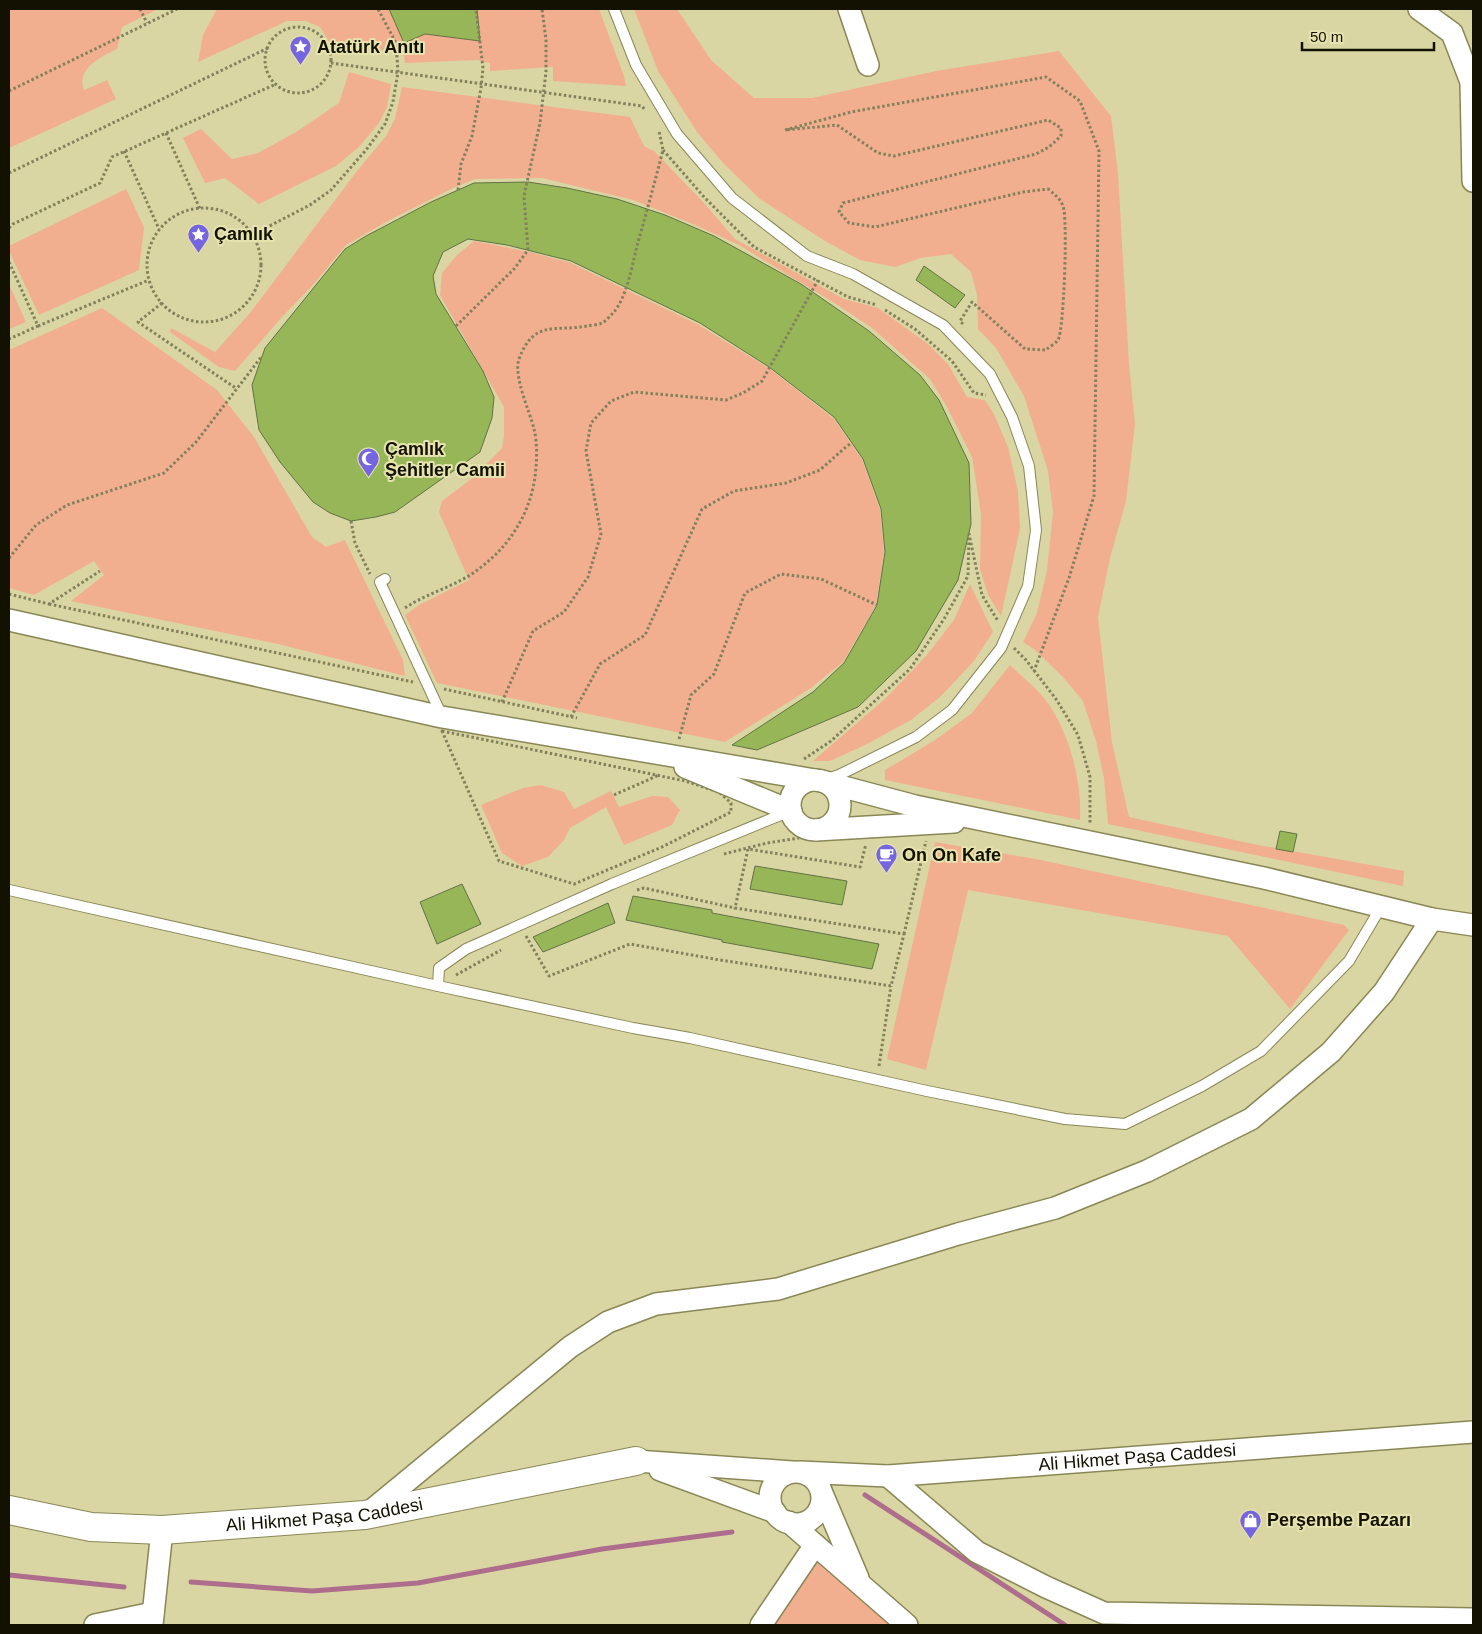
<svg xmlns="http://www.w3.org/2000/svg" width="1482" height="1634" viewBox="0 0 1482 1634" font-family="Helvetica,sans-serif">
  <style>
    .green { fill: #f2af90 }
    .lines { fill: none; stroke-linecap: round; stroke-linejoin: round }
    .stream { stroke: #ae6d8d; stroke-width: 5 }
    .building { fill: #96b657; stroke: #627246 }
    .lane-casing { stroke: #8a8757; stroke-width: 12 }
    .street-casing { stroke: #8a8757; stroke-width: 24 }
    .secondary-casing { stroke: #8a8757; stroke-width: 30 }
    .path { stroke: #83805c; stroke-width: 3; stroke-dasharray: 2.5 2.5; stroke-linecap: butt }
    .lane { stroke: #fff; stroke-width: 10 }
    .street { stroke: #fff; stroke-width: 21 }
    .secondary { stroke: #fff; stroke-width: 28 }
    .labels { text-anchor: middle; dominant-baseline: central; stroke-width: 4; stroke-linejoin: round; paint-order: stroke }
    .poi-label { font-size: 18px; font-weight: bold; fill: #131101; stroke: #e6e3af; text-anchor: start }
    .street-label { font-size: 18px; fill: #131101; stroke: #e6e3af }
  </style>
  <rect width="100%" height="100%" fill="#d9d6a3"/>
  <!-- green -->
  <g class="green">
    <path d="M9,9H158L122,27L117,49C101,57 76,68 84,90L107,80L116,99L9,148Z"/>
    <path d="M217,9H599L624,76L626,86L553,81V67L490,71V63L477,60L405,63L403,48L334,55L327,38L320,27L306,21H287L198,62L203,35Z"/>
    <path d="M634,9H677L711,60L754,98H812L936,71L1059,51L1111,116L1118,173L1129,364L1135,424L1126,501L1110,558L1098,617L1112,742L1129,817L1253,844L1404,871L1403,886L1108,824L1104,778L1096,741L1083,701L1063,677L1035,650L1023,642L1037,613L1047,570L1053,512L1048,471L1024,396L996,348L978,329L977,295L971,272L951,254L921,258L895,267L860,260L825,241L760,199L724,164L697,132L658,71Z"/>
    <path d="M349,72L391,84L387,107L379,123L359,147L336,166L259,204L225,178L205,183L183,138L201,129L232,159L258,153L296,132L339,103Z"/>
    <path d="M402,87L630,117L644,146L654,151L704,203L735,239L844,299L878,308L928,344L948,364L967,397L985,400L994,414L1008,447L1018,491L1020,529L1001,616L988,595L980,569L981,514L972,457L947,407L930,379L872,328L833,302L739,245L695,225L633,200L542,178L475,179L453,188L386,222L346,245L313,285L282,317L235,371L219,367L170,332L171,328L215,352L250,313L357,171L386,136L395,119Z"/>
    <path d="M126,189L144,227L139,270L39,315L9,251V246Z"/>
    <path d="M474,241L530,252L571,263L699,325L770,369L833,418L862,459L880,510L884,553L876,605L843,662L811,688L725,742L437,683L405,615L419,605L469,580L439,512L442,501L474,477L502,448L504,436V407L440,295L442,273L457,255Z"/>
    <path d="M9,284L26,322L9,329Z"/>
    <path d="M102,308L217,390L254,437L312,537L326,547L345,540L403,660L405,676L278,644L71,601L104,575L94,561L34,595L9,588V350Z"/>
    <path d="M970,584L993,632L974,661L940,697L911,720L865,745L830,761H813L886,698L926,656L954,620Z"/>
    <path d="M1010,665C1022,677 1038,689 1048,703C1070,735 1082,782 1080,820L885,780V770L935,740L972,713Z"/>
    <path d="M541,785L564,792L574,809L611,791L619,807L652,796L668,797L680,810L672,825L624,845L606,807L570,828L564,840L548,857L522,866L502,853L481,805L523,788Z"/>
    <path d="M935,842L1036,859L1344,925L1349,930L1290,1009L1228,936L968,890L926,1070L887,1059Z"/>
    <path d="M819,1548L906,1625H766Z"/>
  </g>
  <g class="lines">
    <!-- stream -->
    <g class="stream">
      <path d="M865,1495L1065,1625"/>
      <path d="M9,1575L124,1587"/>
      <path d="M191,1582L312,1591L418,1583L602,1549L732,1532"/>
    </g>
  </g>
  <!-- building -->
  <g class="building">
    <path d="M389,9H477L480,41L425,34L404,43Z"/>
    <path d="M528,182L567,188L617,199L665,215L714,236L801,284L869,331L920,375L939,400L969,463L971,524L958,580L916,651L858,707L757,750L732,745L813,692L844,663L877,605L885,552L881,509L863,459L834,417L769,367L700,323L571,261L507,245L468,239L443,252L433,276L436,294L483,371L494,397L492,418L480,452L395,512L376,517L351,521L330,513L313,502L280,462L259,430L252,385L265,348L345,249L366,236L431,202L474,183Z"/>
    <path d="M924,266L965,295L955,308L916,280Z"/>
    <path d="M1280,831L1297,834L1293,852L1276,849Z"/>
    <path d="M755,866L847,881L842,905L750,889Z"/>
    <path d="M462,884L481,924L437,944L420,902Z"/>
    <path d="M633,896L712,910V913L879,944L872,969L722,942V940L626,920Z"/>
    <path d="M608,903L615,923L543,952L533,937Z"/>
  </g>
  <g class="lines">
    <defs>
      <g id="lane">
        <path d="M614,9L636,65L677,134L732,198L807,256L853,274L943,325L990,374L1012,417L1029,466L1036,530L1028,586L1001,648L952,710L916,737L839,775L827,779"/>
        <path d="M385,579L380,582L442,716"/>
        <path d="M9,890L438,986L633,1028L690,1038L927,1091L1065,1119L1125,1124L1202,1086L1261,1051L1349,961L1381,907"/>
        <path d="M438,986L439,968L466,949L612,884L788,812"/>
      </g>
      <g id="street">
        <path d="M849,9L868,65"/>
        <path d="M1419,9L1452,33L1471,82"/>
        <path d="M1473,72L1471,82L1473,181"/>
        <path d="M9,620L442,717L821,781L915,806L1264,878L1432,919L1473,925"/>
        <path d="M685,767L791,811"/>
        <circle cx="815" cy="805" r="25"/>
        <path d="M816,830L954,822"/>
        <path d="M636,1461L792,1472"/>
        <path d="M660,1470L775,1512"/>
        <path id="s1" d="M800,1472L888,1476L1473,1432"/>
        <circle cx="796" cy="1498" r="26"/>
        <path d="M888,1476L977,1552L1046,1587L1104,1613L1473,1619"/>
        <path d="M821,1491L858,1578"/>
        <path d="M367,1514L570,1347L608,1322L656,1304L778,1289L958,1234L1055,1208L1147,1171L1251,1119L1331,1052L1384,992L1432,919"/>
        <path d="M789,1522L907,1625"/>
        <path d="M95,1625L153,1613"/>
        <path d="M152,1625L162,1530"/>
        <path d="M761,1625L815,1545"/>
      </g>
      <g id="secondary">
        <path id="s2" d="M9,1510L91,1527L162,1530L365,1515L636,1461"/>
      </g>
    </defs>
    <!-- lane casing -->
    <use href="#lane" class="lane-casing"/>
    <!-- street casing -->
    <use href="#street" class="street-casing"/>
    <!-- secondary casing -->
    <use href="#secondary" class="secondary-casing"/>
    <!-- path -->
    <g class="path">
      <path d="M140,9L147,23"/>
      <circle cx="298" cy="60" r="33"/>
      <path d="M331,63L642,106L645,110"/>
      <path d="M9,91L177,9"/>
      <path d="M166,133L200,209"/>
      <path d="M663,150L705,198L754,247L848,297L877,305"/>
      <path d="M124,151L159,229"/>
      <path d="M9,173L268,48"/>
      <path d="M458,190L461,164L472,136L481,88L483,68L476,9"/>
      <circle cx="204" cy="265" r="57"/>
      <path d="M9,228L13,224L100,183L112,157L276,84"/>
      <path d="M252,235L310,205L331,190L366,150L385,124L393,102L398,72L396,43L378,9"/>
      <path d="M9,262L38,326L9,339"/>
      <path d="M162,303L138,322L237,389"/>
      <path d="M885,310L915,329L952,361L974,393L986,395"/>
      <path d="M963,324L960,321L972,302L1025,349L1046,350C1049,347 1055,344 1058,340C1064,331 1068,217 1063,206C1060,198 1054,194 1048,189L1023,192L875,227L849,223L839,212L843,203L1036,154L1049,147L1061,136V128L1048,120L894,156L878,153L837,125L785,130L851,112L1046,77L1080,101L1099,151L1094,496L1069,578L1034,671"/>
      <path d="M38,326L149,280"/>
      <path d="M456,326L514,269L528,250L524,196L540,123L546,72V40L542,9"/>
      <path d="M351,521L355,543L370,574"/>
      <path d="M9,558L36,525L67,505L164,473L196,442L262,356"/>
      <path d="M9,594L49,604L100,571"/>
      <path d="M49,604L413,682"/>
      <path d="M405,608C427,593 454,587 476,571C511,546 533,510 536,467C537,455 537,441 534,429C530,412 513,376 519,359C534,319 555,332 587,326C591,325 598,325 602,323C606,321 610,316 613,313C627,298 633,261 638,242C647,211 655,181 663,150L659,131"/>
      <path d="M1014,648L1026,660L1056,699L1078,735L1090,777V824"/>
      <path d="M444,689L577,718"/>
      <path d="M502,702L533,631L564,612L588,577L601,534L586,451L591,423L611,401L634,392L726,400L743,393L762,381L818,280"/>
      <path d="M571,717L600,664L645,635L702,509L734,491L786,483L820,470L847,446L852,443"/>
      <path d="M442,731L685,781L719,792L731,803V812L662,847L574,884L499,861Z"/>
      <path d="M679,739L691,695L714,674L745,593L781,574L821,579L877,605"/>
      <path d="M804,759L831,741L910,669L944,619L968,576L969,534L982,595L998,621"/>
      <path d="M614,795L659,775"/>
      <path d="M724,854L767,843L799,838"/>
      <path d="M637,890L644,888L735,908"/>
      <path d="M904,934L926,841"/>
      <path d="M526,936L549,976L630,944L720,960L891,986L904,934L735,908L748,849L860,867L866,844"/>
      <path d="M456,975L501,950"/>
      <path d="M879,1066L891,986"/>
    </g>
    <!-- lane -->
    <use href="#lane" class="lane"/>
    <!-- street -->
    <use href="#street" class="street"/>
    <!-- secondary -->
    <use href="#secondary" class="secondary"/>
  </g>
  <!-- icons -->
  <defs>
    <symbol id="sight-pin" viewBox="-11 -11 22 30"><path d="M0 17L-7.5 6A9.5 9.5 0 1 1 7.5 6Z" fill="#7565e0" stroke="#e6e3af"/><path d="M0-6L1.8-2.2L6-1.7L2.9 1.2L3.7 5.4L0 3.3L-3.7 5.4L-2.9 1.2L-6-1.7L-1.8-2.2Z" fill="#fff"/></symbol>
    <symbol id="mosque-pin" viewBox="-11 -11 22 30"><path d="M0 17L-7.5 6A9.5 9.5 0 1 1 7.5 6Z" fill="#7565e0" stroke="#e6e3af"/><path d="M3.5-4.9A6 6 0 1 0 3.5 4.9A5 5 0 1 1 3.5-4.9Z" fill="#fff"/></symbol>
    <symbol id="cafe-pin" viewBox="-11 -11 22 30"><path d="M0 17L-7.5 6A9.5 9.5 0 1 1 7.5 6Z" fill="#7565e0" stroke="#e6e3af"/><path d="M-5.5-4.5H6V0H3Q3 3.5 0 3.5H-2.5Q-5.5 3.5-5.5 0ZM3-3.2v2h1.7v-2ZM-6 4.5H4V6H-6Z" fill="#fff"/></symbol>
    <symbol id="shop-pin" viewBox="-11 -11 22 30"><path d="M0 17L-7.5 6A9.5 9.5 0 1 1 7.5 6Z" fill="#7565e0" stroke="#e6e3af"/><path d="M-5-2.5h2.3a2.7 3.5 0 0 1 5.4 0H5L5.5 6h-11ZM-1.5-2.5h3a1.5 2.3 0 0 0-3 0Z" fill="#fff"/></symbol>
  </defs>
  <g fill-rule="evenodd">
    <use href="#sight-pin" x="288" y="34" width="25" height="34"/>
    <use href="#sight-pin" x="186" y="222" width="25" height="34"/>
    <use href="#mosque-pin" x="356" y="446" width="25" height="34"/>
    <use href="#cafe-pin" x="874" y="842" width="25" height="34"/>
    <use href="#shop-pin" x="1238" y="1508" width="25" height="34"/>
  </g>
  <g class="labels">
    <!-- poi labels -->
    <g class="poi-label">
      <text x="317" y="47">Atatürk Anıtı</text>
      <text x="214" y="234">Çamlık</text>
      <text x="385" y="449">Çamlık<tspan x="385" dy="21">Şehitler Camii</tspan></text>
      <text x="902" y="855">On On Kafe</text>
      <text x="1267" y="1520">Perşembe Pazarı</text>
    </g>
    <!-- street labels -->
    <g class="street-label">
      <text stroke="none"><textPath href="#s1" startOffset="338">Ali Hikmet Paşa Caddesi</textPath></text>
      <text stroke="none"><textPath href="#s2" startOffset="318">Ali Hikmet Paşa Caddesi</textPath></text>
    </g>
  </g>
  <!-- border -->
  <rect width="1482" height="1634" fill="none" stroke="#131101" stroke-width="20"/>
  <!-- scale -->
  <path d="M1302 42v8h132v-8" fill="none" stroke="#131101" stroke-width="2.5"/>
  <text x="1310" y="42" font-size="15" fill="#131101" stroke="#e6e3af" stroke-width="4" paint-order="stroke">50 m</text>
</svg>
